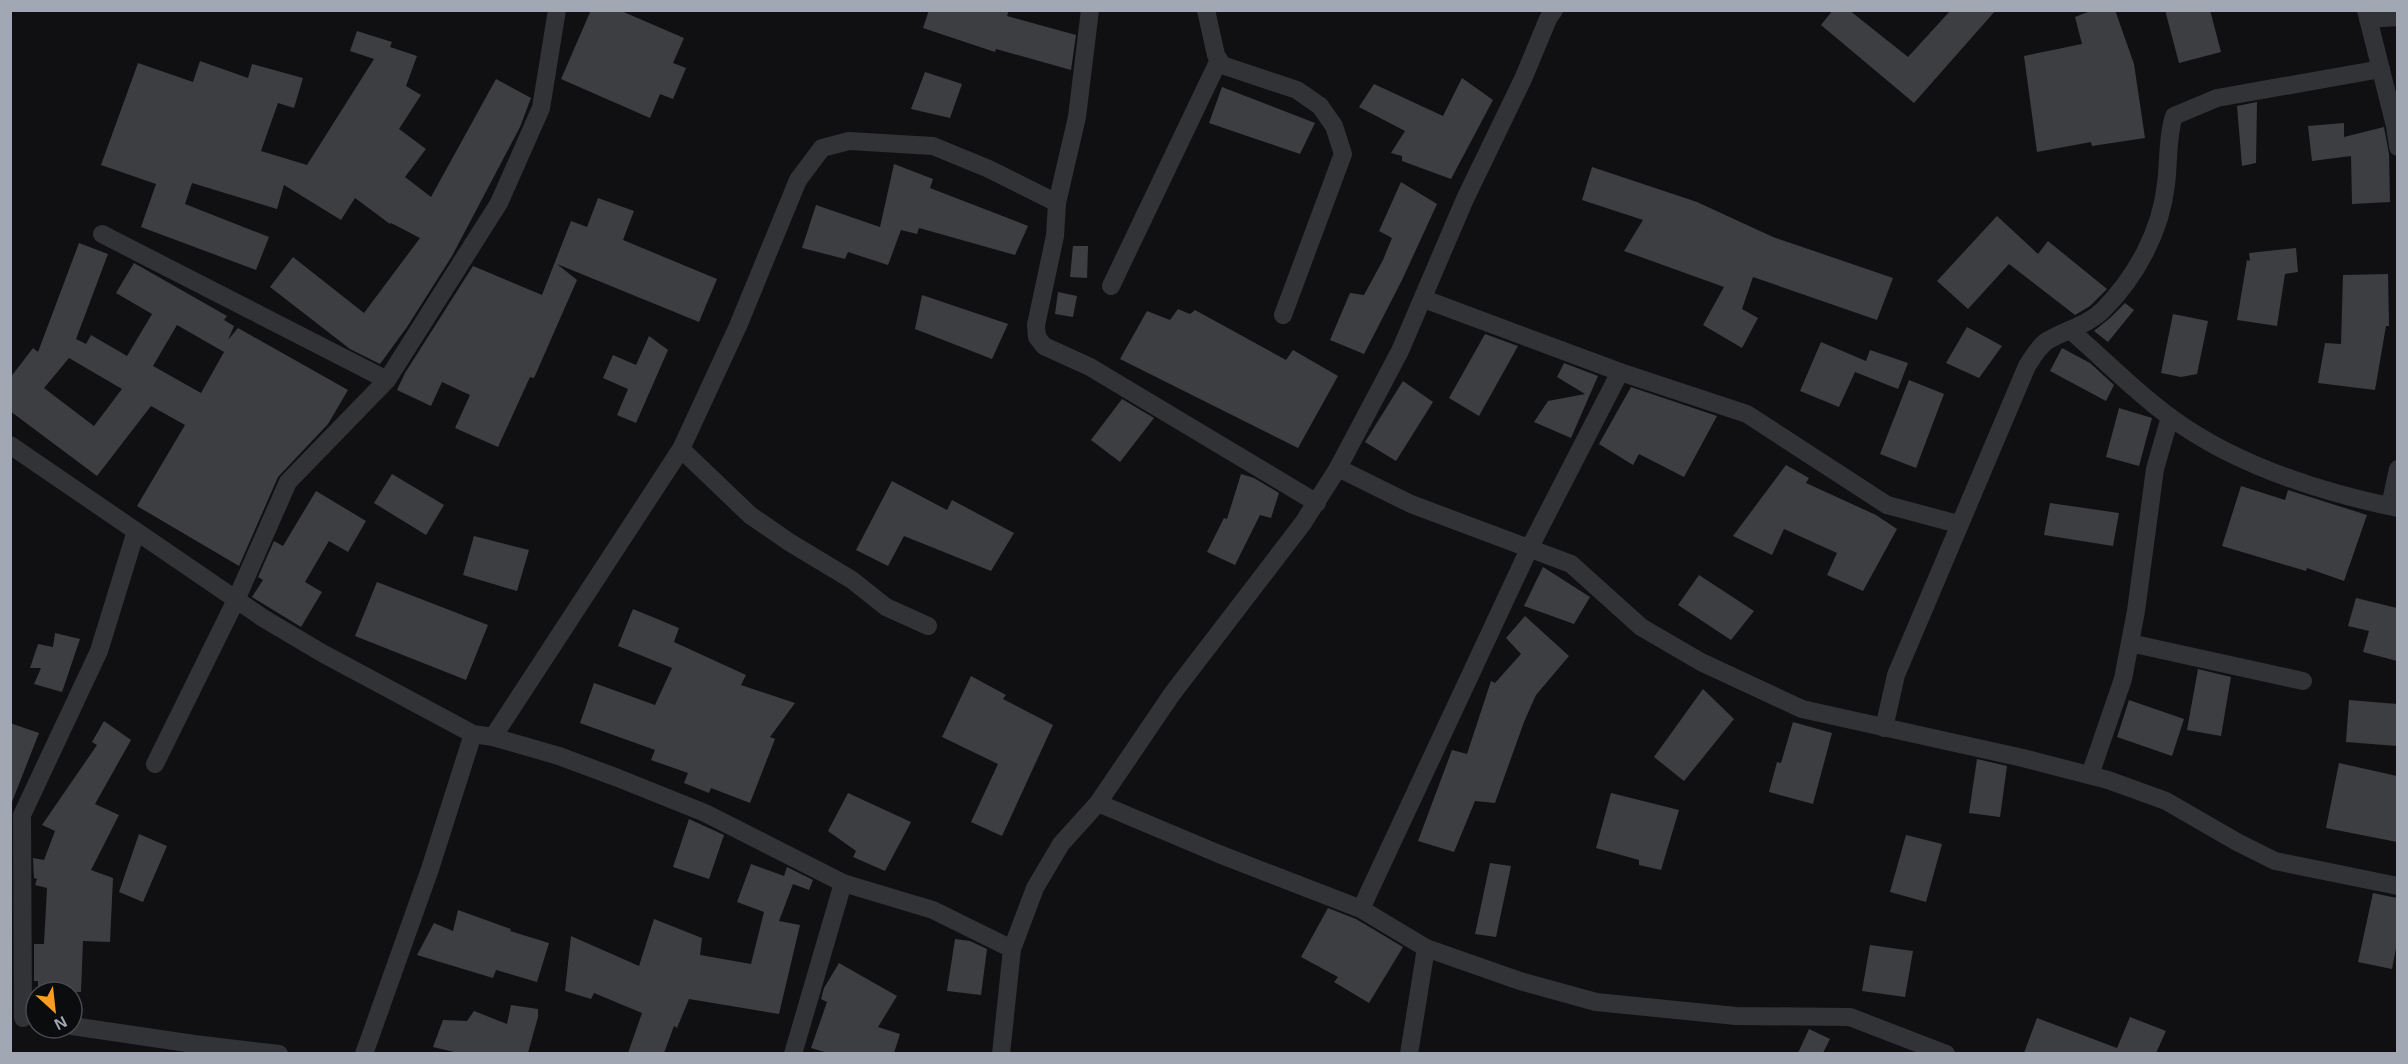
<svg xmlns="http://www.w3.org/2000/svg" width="2408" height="1064" viewBox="0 0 2408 1064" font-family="Helvetica,sans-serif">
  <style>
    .building { fill: #3c3e42; fill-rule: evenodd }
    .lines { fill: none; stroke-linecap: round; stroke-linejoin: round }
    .street { stroke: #313337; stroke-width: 18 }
  </style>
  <rect width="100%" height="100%" fill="#101012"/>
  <!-- building -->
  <g class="building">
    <path d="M591,10H619L684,38L673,63L686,68L673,99L660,94L650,118L561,79Z"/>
    <path d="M929,10H1009L1007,16L1076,35L1071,70L996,49L995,52L923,28Z"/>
    <path d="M1833,10H1849L1908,57L1951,10H1996L1914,103L1821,25Z"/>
    <path d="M2093,10H2115L2134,64L2145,138L2092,146L2091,142L2037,152L2024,56L2082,44L2075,17Z"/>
    <path d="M2165,10H2210L2221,52L2179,63Z"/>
    <path d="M357,31L392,42L390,47L417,56L406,86L421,95L399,129L426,149L405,177L431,197L496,79L531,98L520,127L452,256L407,327L380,364L350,349L270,287L293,257L364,313L420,238L391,223L390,224L355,198L341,220L284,185L277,209L192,183L185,204L269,237L256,270L141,227L156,184L101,165L138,63L193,82L200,61L248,78L252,64L303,78L294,108L278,103L261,151L307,165L374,59L350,51Z"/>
    <path d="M925,72L962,84L950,118L911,109Z"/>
    <path d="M1462,78L1493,100L1451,179L1402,161V156L1391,153L1405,131L1359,107L1374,84L1443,116Z"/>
    <path d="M1222,87L1315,123L1300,154L1209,123Z"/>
    <path d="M2257,102L2256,163L2242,166L2237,106Z"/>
    <path d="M2344,123V137L2384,127L2389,154L2390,202L2352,204L2351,156L2312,161L2308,126Z"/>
    <path d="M894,164L933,179L930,188L1028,226L1015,255L919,228L917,234L901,230L888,265L848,252L845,259L802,248L816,205L880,227Z"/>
    <path d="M1592,167L1697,202L1773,237L1893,278L1877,320L1753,277L1742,309L1758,318L1742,348L1703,325L1724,287L1624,251L1643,220L1582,200Z"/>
    <path d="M1401,182L1437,204L1402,280L1364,354L1330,340L1350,293L1364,295L1383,260L1392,238L1379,231Z"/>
    <path d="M598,198L634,211L623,240L717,279L699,322L557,264L577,280L534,378L530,377L498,447L455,428L470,395L442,382L431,406L397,390L405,373L473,266L542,295L571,221L587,227Z"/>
    <path d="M1997,216L2038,254L2048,241L2107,289L2090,306L2075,315L2009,264L1968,309L1937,281Z"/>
    <path d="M79,243L108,254L76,339L86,344L91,335L127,356L152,314L116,293L134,263L227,316L224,320L234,326L228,340L238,328L348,390L328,424L278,477L239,566L137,506L185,425L151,406L97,476L10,411V378L33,348L38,352ZM177,325L224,352L201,393L153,366ZM69,358L122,389L94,426L44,388Z"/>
    <path d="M1073,246H1088L1087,278L1070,277Z"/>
    <path d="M2296,248L2298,272L2285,274L2277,326L2237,320L2247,260L2250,261L2249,253Z"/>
    <path d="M2388,274L2389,326H2386L2375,390L2318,383L2325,343L2341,344L2343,275Z"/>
    <path d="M1058,292L1077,296L1073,317L1055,314Z"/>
    <path d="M922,295L1008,324L992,359L915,329Z"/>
    <path d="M2125,303L2134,310L2108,342L2094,331L2110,318Z"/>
    <path d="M1178,309L1190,314L1195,310L1286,360L1293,350L1338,376L1298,448L1120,359L1147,311L1170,320Z"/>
    <path d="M2173,314L2208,321L2197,374L2181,377L2161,373Z"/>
    <path d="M1967,327L2002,346L1979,378L1946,363Z"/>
    <path d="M1485,334L1518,346L1479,416L1449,398Z"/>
    <path d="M649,336L668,350L636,423L617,415L628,389L603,378L613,355L636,365Z"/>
    <path d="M1821,342L1866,361L1870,350L1908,363L1898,389L1855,372L1839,407L1800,391Z"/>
    <path d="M2062,348L2090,363L2114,385L2106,401L2050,371Z"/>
    <path d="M1564,363L1598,376L1571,438L1534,422L1548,401L1585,394L1557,377Z"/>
    <path d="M1909,380L1944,394L1916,468L1880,454Z"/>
    <path d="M1403,381L1433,402L1396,461L1365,442Z"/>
    <path d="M1631,387L1717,416L1684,477L1639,454L1633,465L1599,444Z"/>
    <path d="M1122,399L1154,418L1120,462L1091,440Z"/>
    <path d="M2119,408L2152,418L2139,466L2106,457Z"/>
    <path d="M1786,465L1809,478L1806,483L1876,515L1897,529L1863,591L1827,575L1837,553L1784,529L1772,555L1733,536Z"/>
    <path d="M392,474L444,505L426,535L374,503Z"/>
    <path d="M1241,474L1254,478L1279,493L1271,518L1260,515L1235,565L1207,552L1224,518L1227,519Z"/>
    <path d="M892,481L947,510L952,500L1014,533L991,571L904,536L888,566L856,550Z"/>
    <path d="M2241,486L2285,500L2288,490L2367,515L2344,581L2307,568L2306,571L2222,546Z"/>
    <path d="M316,491L366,521L348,552L329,541L305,582L322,592L301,627L252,597L263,580L258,577L274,541L283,546Z"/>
    <path d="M2050,503L2119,513L2113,546L2044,535Z"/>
    <path d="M474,536L529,550L517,591L463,575Z"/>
    <path d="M1543,567L1590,597L1574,624L1524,606Z"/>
    <path d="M1699,575L1754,611L1731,640L1678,605Z"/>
    <path d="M377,582L488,625L466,680L355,636Z"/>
    <path d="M2356,598L2397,608V661L2363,652L2369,631L2348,626Z"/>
    <path d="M633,609L679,628L674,642L746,675L741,685L795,703L770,737L775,739L750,803L711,788L709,793L684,783L688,773L651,760L655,750L580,723L594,683L655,705L672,668L618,646Z"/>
    <path d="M1525,616L1569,656L1536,695L1524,722L1495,803L1475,801L1454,852L1418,841L1452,750L1467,754L1491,681L1495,683L1521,654L1506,638Z"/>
    <path d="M55,633L80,639L62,692L34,684L41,668H30L38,644L53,647Z"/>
    <path d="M2198,669L2231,677L2221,736L2187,730Z"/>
    <path d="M971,676L1006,695L1003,699L1053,725L1002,836L971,822L998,764L942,737Z"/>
    <path d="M1703,689L1734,719L1684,781L1654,757Z"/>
    <path d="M2129,700L2184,719L2172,756L2117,737Z"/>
    <path d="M2349,700L2397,704V746L2346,742Z"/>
    <path d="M104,721L131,740L95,804L119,815L91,870L113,878L110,942L83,941L81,992H38V981H34V944H44L47,888L35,885L37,879L34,878L33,858L44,860L55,831L42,825L97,745L92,742Z"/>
    <path d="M1793,722L1832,733L1813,804L1769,792L1777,762L1781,763Z"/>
    <path d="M10,723L39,733L12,802H10Z"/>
    <path d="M1977,759L2007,766L2000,817L1969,813Z"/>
    <path d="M2339,763L2397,776V842L2326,828Z"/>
    <path d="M848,793L911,822L885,871L853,857L856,851L828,831Z"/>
    <path d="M1611,793L1679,810L1661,870L1639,865V860L1596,848Z"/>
    <path d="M689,819L724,835L709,879L673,867Z"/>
    <path d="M139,834L167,846L143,902L119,892Z"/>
    <path d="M1906,835L1942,844L1926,902L1890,892Z"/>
    <path d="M1490,863L1511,866L1496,937L1475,934Z"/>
    <path d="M751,864L784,876L787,867L813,880L809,890L793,884L779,921L800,925L779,1014L689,999L677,1028L674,1026L664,1053H628L642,1013L594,993L591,999L565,991L571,936L639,966L654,919L702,938L700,955L751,964L764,912L737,902Z"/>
    <path d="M2373,893L2397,898V943L2392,969L2358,962Z"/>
    <path d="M1328,908L1356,919L1403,947L1369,1003L1334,982L1338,977L1301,957Z"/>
    <path d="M458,910L511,929L510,931L549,943L537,982L496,970L493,978L417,955L434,923L453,931Z"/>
    <path d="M955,939L970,941L987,949L981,995L947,991Z"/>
    <path d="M1870,945L1913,951L1905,997L1862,991Z"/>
    <path d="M839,963L897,996L878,1027L900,1034L894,1053H828L811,1048L827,1002L821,999L824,988Z"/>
    <path d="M511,1005L538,1009V1017L528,1053H458L433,1047L443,1020L467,1021L474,1011L507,1024Z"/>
    <path d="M2130,1017L2166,1031L2156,1053H2024L2037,1018L2117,1048Z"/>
    <path d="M1809,1029L1830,1039L1823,1053H1798Z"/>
  </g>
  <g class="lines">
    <!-- street -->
    <g class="street">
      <path d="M1090,10L1077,117L1057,203L1055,236L1036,325L1037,337L1044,346L1090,367L1317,503"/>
      <path d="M1206,10L1216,55L1222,65L1297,90L1320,106L1334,126L1343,154L1283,315"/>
      <path d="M2366,10L2395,126L2398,147"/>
      <path d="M2368,19L2398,17"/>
      <path d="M102,234L387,380"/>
      <path d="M1111,286L1219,60"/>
      <path d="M1424,299L1620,372L1747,414L1887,505L1958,524"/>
      <path d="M2070,330C2104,359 2135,392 2170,417C2235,465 2320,492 2398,508"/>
      <path d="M10,445L263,618L322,653L473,734L493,737L559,756L618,778L705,813L843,883L933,910L1012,949"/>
      <path d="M681,449L750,515L789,542L852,580L886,607L928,626"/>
      <path d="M1338,468L1411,504L1571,564L1641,627L1701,662L1802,709L2023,758L2108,780L2166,801L2237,842L2275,861L2398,886"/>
      <path d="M2390,506L2398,469"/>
      <path d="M2130,643L2303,681"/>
      <path d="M1884,728L1896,675L2027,366C2032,358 2039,346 2047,341C2065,330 2088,325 2103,310C2136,277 2161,231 2166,184C2169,161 2167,137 2174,116L2217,98L2381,69"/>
      <path d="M493,737L681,449L738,326L798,180L822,148L849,141L933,146L989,169L1057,203"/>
      <path d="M155,764L236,600L288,482L387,380L499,203L541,108L557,10"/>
      <path d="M2090,775L2123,679L2136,611L2155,469L2170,417"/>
      <path d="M1098,803L1219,854L1361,909L1426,948L1520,981L1596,1002L1736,1016L1850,1017L1946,1054"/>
      <path d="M1361,909L1530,547L1620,372"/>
      <path d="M23,1018L22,815L99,651L136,531"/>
      <path d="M72,1026L194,1044L279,1054"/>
      <path d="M364,1054L430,869L473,734"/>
      <path d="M793,1054L843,883"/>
      <path d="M1001,1054L1012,949L1035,888L1061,844L1098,803L1172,694L1303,523L1338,468L1400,351L1465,199L1523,79L1548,19L1554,10"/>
      <path d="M1409,1054L1426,948"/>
    </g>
  </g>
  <!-- border -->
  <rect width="2408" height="1064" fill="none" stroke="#a1a8b4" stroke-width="24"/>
  <!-- north arrow -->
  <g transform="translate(54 1010) rotate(153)"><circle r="28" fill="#0b0c0d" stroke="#474a50" stroke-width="1.5"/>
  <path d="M0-4.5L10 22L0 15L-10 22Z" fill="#fb9e20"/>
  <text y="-9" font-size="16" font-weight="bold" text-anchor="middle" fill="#a1a8b4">N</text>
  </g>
</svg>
